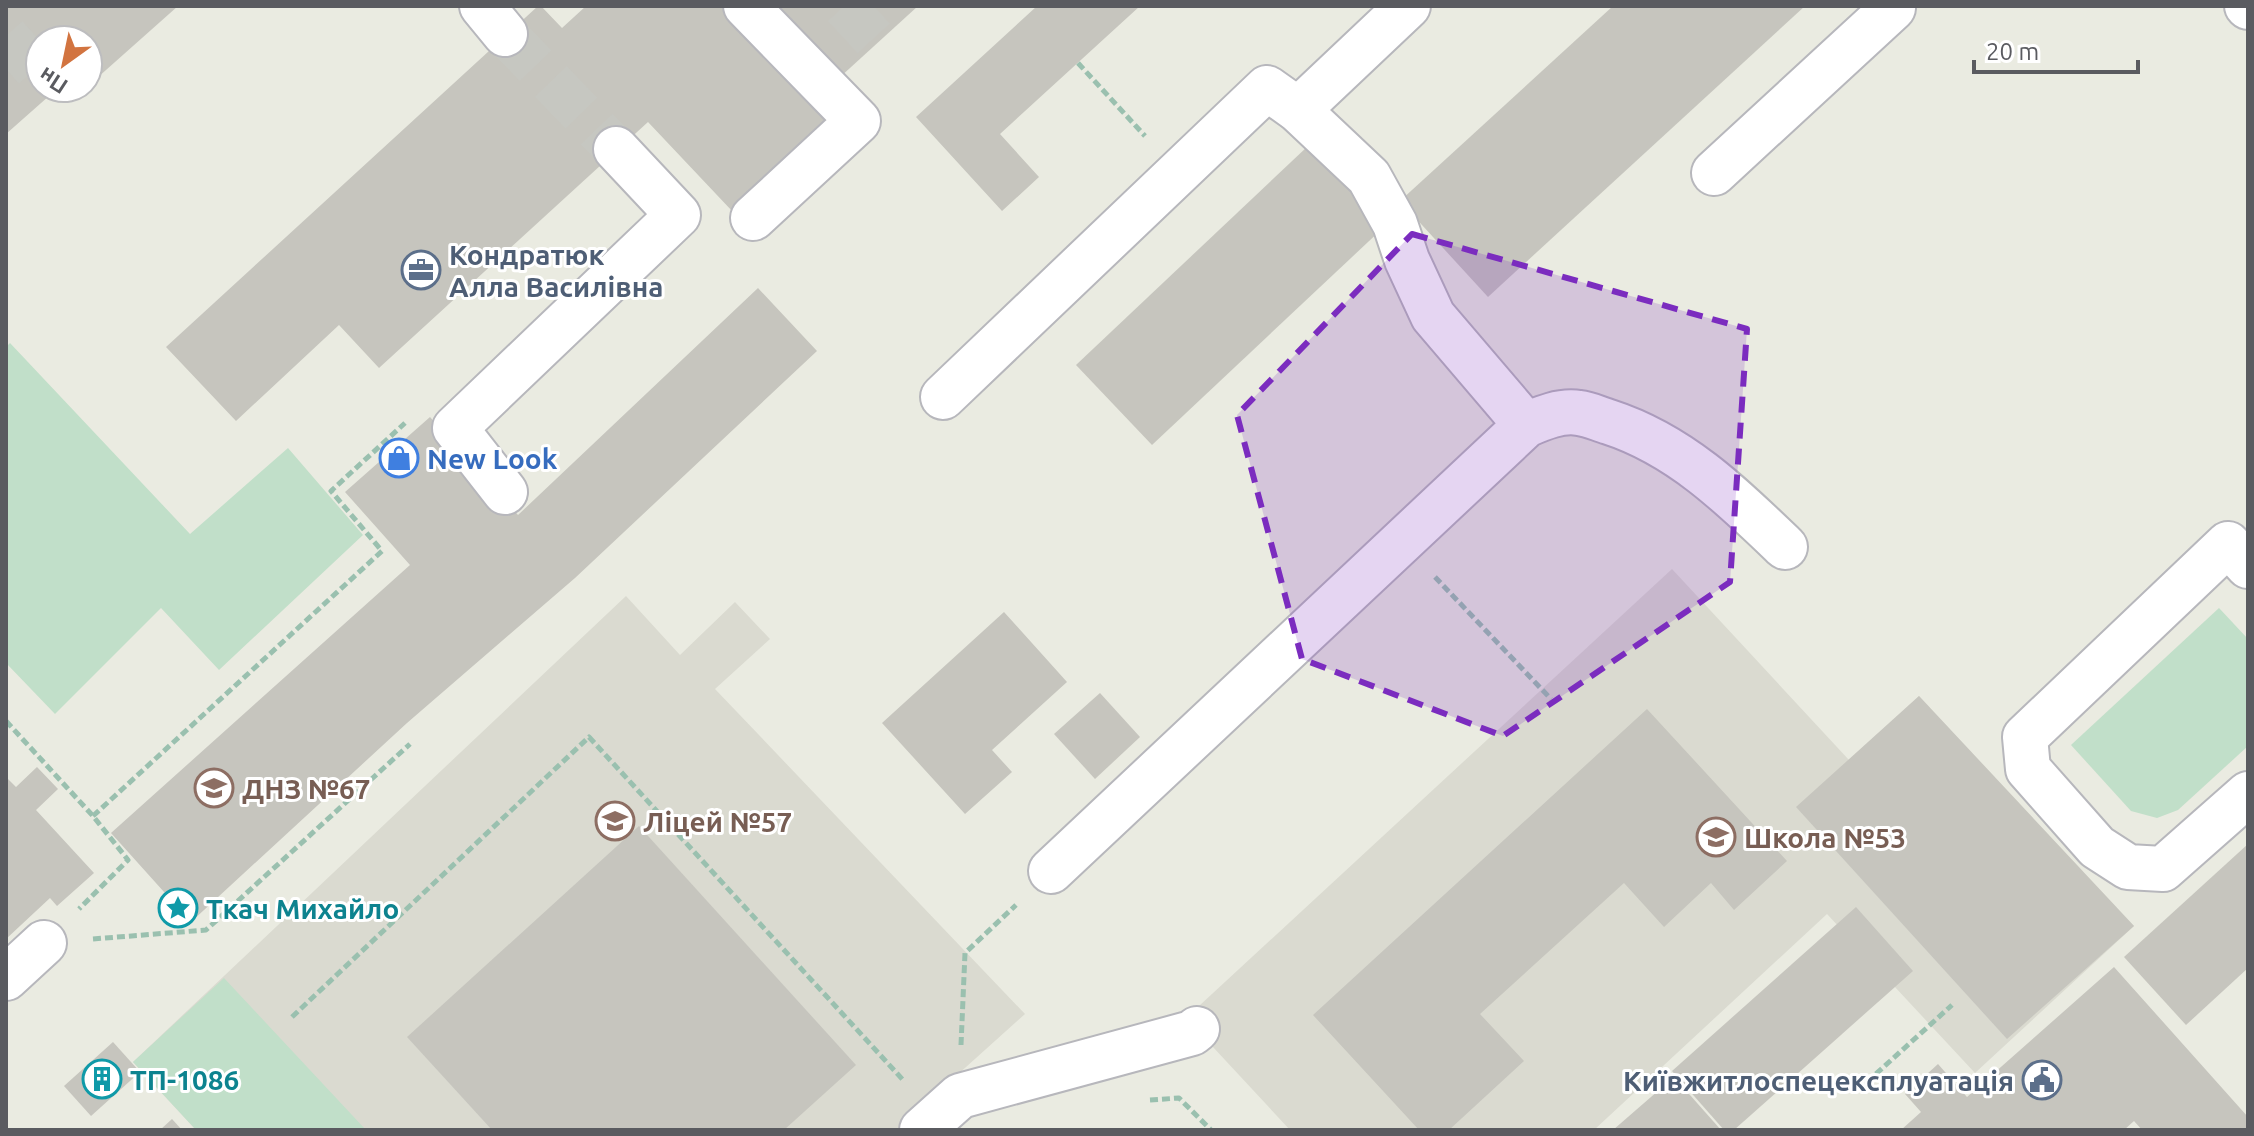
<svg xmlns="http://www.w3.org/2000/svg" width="2254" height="1136" viewBox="0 0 2254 1136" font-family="Ubuntu,sans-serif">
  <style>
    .education { fill: #dadad0 }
    .green { fill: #c1dfc9 }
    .building { fill: #c6c5be }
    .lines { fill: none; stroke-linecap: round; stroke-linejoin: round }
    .minor-tunnel { stroke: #c6c7c1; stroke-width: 44; stroke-dasharray: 44 22; stroke-linecap: butt }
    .minor-casing { stroke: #b7b7bc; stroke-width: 48 }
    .path { stroke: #9ac0af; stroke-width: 5; stroke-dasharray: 8 4; stroke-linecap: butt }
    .minor { stroke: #fff; stroke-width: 44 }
    .marked { fill: #7b2cbf; fill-opacity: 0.2; stroke: #7b2cbf; stroke-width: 6; stroke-dasharray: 16 10; stroke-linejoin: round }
    .labels { text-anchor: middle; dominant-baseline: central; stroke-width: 6; stroke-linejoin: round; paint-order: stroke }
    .service-label { font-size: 28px; font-weight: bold; fill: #4e5e75; stroke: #fff; text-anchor: start }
    .shop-label { font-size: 28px; font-weight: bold; fill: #366cbe; stroke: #fff; text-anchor: start }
    .education-label { font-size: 28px; font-weight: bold; fill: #785e54; stroke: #fff; text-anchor: start }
    .culture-label { font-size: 28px; font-weight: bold; fill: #0d838f; stroke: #fff; text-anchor: start }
  </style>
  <rect width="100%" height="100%" fill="#eaebe1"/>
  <!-- education -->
  <g class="education">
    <path d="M1672,569L1849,760L1919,696L2134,926L1975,1073L1827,914L1594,1130H1290L1186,1018Z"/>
    <path d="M626,596L680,655L735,602L770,639L715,689L1025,1014L896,1130H196L133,1062Z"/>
  </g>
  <!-- green -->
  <g class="green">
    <path d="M10,343L190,534L288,448L363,535L219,670L161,608L55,714L6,663V347Z"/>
    <path d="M2219,608L2248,639V746L2178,810L2157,818L2131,811L2071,745Z"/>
    <path d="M224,978L366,1130H196L133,1062Z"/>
  </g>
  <!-- building -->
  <g class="building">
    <path d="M6,6H178L97,78L88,67V40H40V88H58L6,134Z"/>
    <path d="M538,6H541L562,28L586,6H745L830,122L733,212L648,122L379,368L339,325L236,421L166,347Z"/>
    <path d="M773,6H918L839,78Z"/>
    <path d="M1037,6H1140L1000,134L1039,177L1002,211L916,117Z"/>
    <path d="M1613,6H1805L1488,297L1400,201Z"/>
    <path d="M1308,146L1384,227L1152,445L1076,365Z"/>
    <path d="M758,288L817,351L575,578L407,723L191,922L111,833L410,565L345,492L430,417L518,515Z"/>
    <path d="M1004,612L1067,682L992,750L1012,772L965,814L882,723Z"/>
    <path d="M1100,693L1140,737L1095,779L1054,734Z"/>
    <path d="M1919,696L2134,926L2007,1039L1796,807Z"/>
    <path d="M1647,709L1787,861L1734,910L1711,883L1664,927L1624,883L1480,1014L1524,1061L1449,1130H1419L1313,1015Z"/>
    <path d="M37,767L58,789L36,810L94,873L57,906L50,898L6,939V777L16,787Z"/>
    <path d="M639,826L856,1065L784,1130H492L407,1037Z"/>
    <path d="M2248,844V968L2186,1025L2124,957Z"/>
    <path d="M1856,907L1913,971L1734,1130H1724L1672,1071Z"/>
    <path d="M2114,967L2248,1117V1130H2142L2134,1121L2124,1130H1901L1921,1112L1905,1094L1938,1064L1967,1097Z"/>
    <path d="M113,1042L140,1072L91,1116L64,1086Z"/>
    <path d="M1674,1077L1721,1130H1613Z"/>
    <path d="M172,1119L182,1130H160Z"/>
  </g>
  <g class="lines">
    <!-- minor-tunnel -->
    <g class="minor-tunnel">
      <path d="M844,6L878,43"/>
      <path d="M505,34L616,149"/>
      <path d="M6,36L40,74"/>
    </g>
    <defs>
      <g id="minor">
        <path d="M482,6L505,34"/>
        <path d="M746,6L858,121L753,218"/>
        <path d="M2247,6L2248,7"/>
        <path d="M1298,110L1408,6"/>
        <path d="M1714,173L1893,8"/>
        <path d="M943,397L1267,88L1298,110L1369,177L1395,224L1407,260L1433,316L1526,425"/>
        <path d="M505,492L455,428L678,215L616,149"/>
        <path d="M2248,566L2228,544L2025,737L2028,769L2097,847L2128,867L2163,869L2248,794"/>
        <path d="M1051,871L1526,425C1542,418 1561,410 1579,413C1589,414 1599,419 1609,422C1680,445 1732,496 1785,547"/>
        <path d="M6,978L44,943"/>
        <path d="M922,1130L960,1096L1192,1033L1197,1029"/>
      </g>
    </defs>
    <!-- minor casing -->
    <use href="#minor" class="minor-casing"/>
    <!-- path -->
    <g class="path">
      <path d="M1078,63L1145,136"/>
      <path d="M1435,577L1551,699"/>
      <path d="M6,721L93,816L128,860L79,909"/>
      <path d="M93,816L382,551L331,491L405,423"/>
      <path d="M93,939L206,930L410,744"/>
      <path d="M292,1017L589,737L904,1081"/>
      <path d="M961,1045L965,953L1016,905"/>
      <path d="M1867,1082L1952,1005"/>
      <path d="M1150,1100L1179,1098L1211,1130"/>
    </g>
    <!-- minor -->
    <use href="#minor" class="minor"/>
  </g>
  <!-- marked area -->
  <path class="marked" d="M1412,234L1747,329L1730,582L1503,736L1302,659L1237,415Z"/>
  <!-- icons -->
  <defs>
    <symbol id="office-ring" viewBox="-11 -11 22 22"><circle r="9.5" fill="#fff" stroke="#5c6f8a" stroke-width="1.5"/><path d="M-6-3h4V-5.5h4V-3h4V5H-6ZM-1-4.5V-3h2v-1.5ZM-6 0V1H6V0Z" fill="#5c6f8a"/></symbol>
    <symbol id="shop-ring" viewBox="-11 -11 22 22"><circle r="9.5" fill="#fff" stroke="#3f7fe0" stroke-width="1.5"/><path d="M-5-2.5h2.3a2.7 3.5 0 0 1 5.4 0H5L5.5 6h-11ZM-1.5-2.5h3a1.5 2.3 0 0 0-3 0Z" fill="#3f7fe0"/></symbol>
    <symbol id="school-ring" viewBox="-11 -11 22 22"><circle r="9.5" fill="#fff" stroke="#8d6e63" stroke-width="1.5"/><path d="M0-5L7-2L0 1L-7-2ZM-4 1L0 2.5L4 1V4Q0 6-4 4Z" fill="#8d6e63"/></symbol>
    <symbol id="sight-ring" viewBox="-11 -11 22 22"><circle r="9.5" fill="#fff" stroke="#0f9aa8" stroke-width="1.5"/><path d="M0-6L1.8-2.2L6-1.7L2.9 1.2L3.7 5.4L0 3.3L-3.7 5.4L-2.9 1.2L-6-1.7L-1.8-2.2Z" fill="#0f9aa8"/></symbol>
    <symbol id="building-ring" viewBox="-11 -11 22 22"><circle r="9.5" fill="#fff" stroke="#0f9aa8" stroke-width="1.5"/><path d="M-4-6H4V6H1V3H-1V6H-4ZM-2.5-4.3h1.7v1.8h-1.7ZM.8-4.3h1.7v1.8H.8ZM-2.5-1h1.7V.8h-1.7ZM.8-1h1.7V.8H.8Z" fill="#0f9aa8"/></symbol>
    <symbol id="civic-ring" viewBox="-11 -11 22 22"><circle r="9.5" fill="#fff" stroke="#5c6f8a" stroke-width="1.5"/><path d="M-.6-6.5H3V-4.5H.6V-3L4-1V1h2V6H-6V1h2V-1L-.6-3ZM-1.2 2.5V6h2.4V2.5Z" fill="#5c6f8a"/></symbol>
  </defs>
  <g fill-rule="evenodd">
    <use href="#office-ring" x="399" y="248" width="44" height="44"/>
    <use href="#shop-ring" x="377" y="436" width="44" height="44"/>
    <use href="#school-ring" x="192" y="766" width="44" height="44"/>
    <use href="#school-ring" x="593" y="799" width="44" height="44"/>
    <use href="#school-ring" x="1694" y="815" width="44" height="44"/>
    <use href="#sight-ring" x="156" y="886" width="44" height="44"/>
    <use href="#building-ring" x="80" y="1057" width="44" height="44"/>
    <use href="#civic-ring" x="2020" y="1058" width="44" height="44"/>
  </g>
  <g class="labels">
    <!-- service labels -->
    <g class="service-label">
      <text x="449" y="254">Кондратюк<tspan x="449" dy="32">Алла Василівна</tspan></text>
      <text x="2014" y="1080" text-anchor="end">Київжитлоспецексплуатація</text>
    </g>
    <!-- shop labels -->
    <g class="shop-label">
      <text x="427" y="458">New Look</text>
    </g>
    <!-- education labels -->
    <g class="education-label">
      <text x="242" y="788">ДНЗ №67</text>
      <text x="643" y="821">Ліцей №57</text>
      <text x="1744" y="837">Школа №53</text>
    </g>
    <!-- culture labels -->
    <g class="culture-label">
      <text x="206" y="908">Ткач Михайло</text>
      <text x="130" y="1079">ТП-1086</text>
    </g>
  </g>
  <!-- border -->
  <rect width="2254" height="1136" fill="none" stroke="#5a5b60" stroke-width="16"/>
  <!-- north arrow -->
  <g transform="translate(64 64) rotate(213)"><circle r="38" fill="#ffffff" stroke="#bdbdbf" stroke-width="2"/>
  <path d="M0-6L14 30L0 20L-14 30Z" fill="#d27440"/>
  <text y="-12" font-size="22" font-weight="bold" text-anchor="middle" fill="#5a5b60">Пн</text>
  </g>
  <!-- scale -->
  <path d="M1974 60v12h164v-12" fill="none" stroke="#5a5b60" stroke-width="4"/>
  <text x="1986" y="60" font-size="24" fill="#5a5b60" stroke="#ffffff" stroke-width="6" paint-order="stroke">20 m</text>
</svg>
